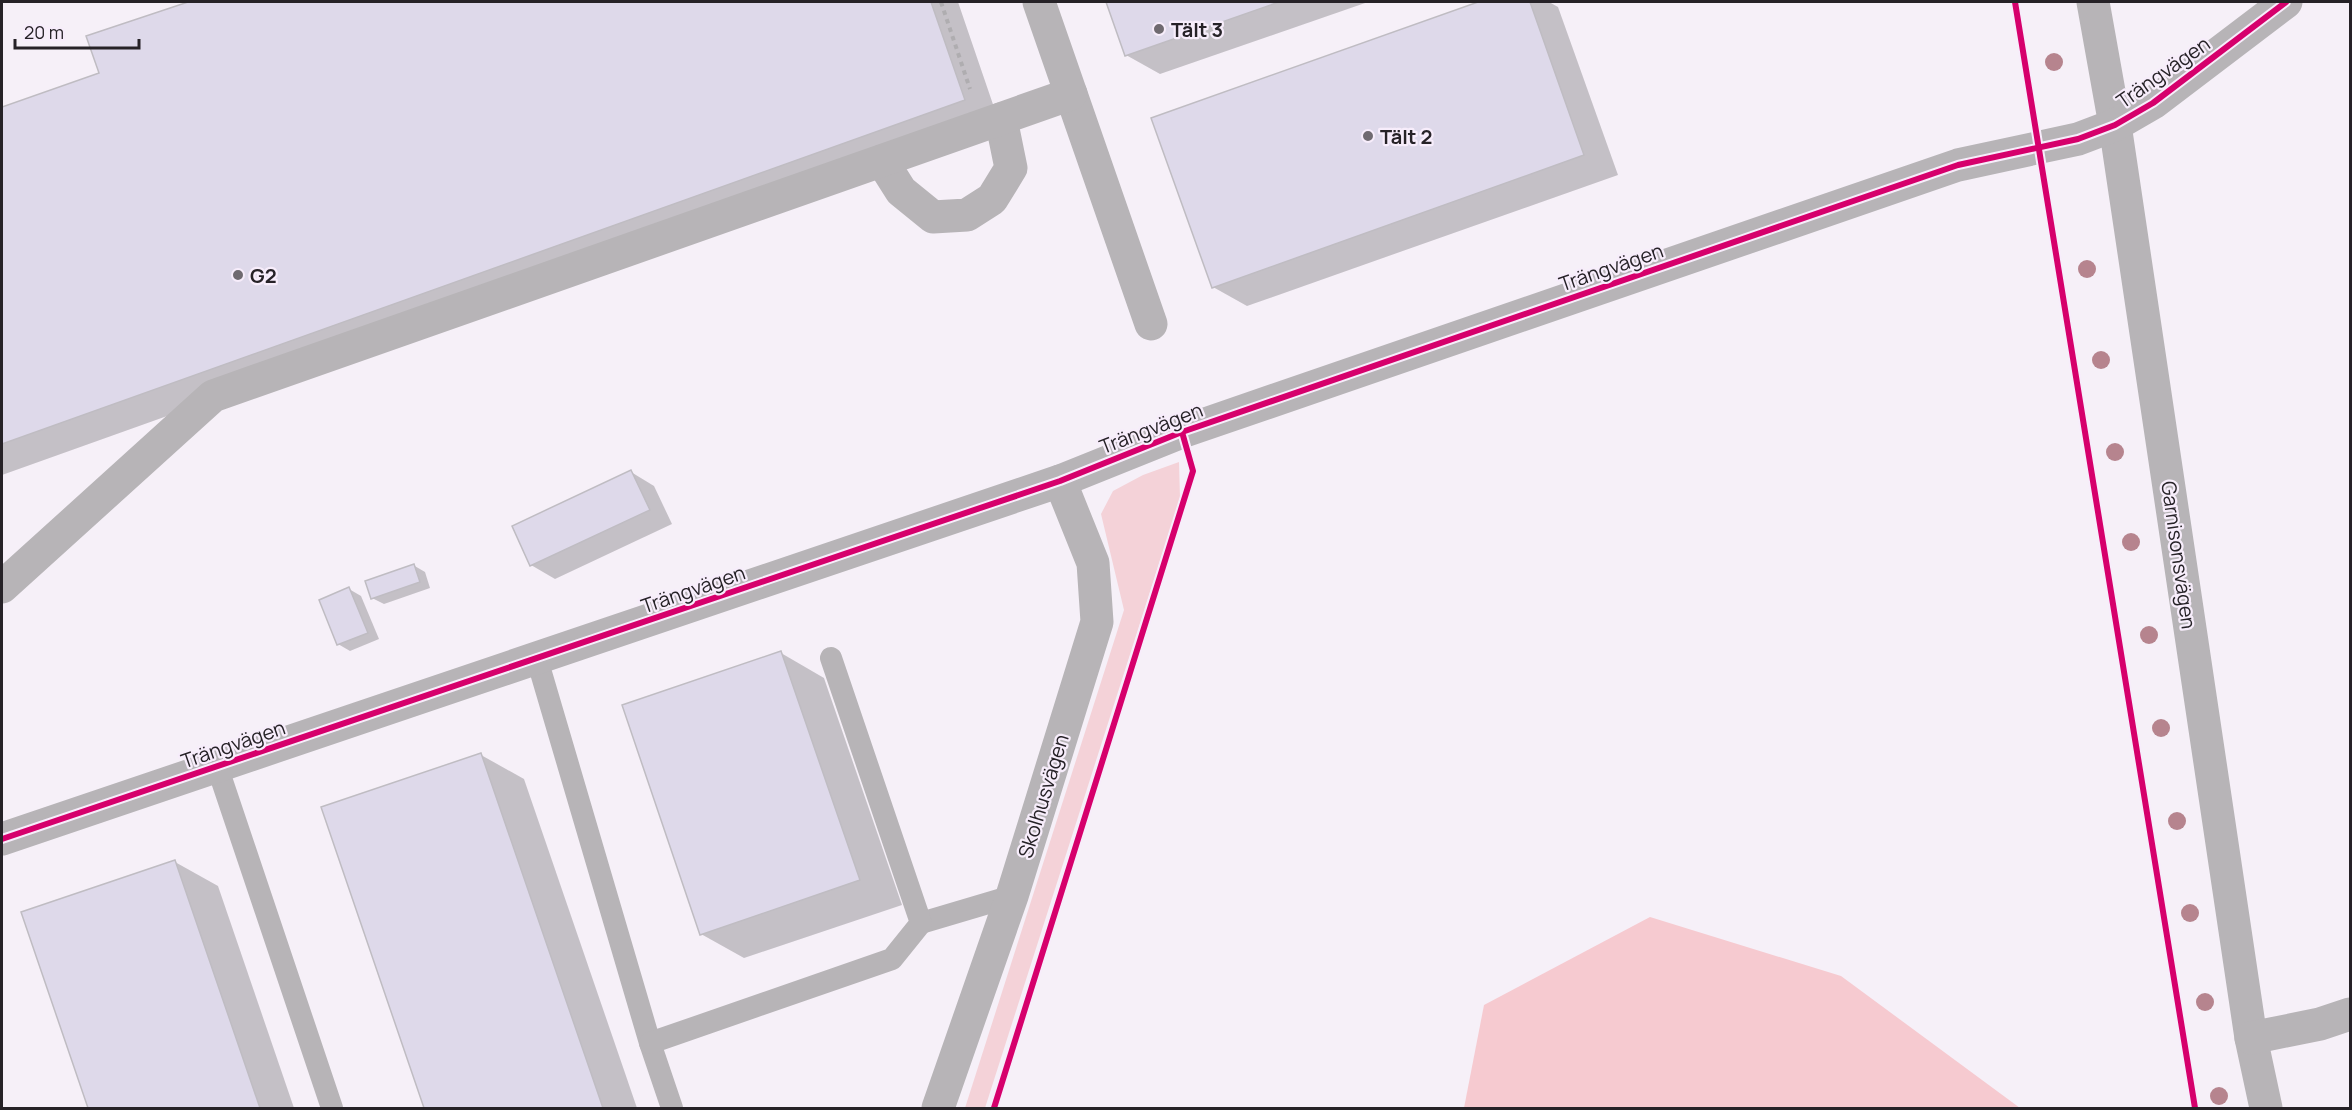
<svg xmlns="http://www.w3.org/2000/svg" width="2352" height="1110" viewBox="0 0 2352 1110" font-family="Manrope,sans-serif">
  <style>
    .green { fill: #f4d2d8 }
    .forest { fill: #f6cad0 }
    .shadow { fill: #0003 }
    .building { fill: #ded9ea; stroke: #bfbcc2; stroke-width: 1.5 }
    .lines { fill: none; stroke-linecap: round; stroke-linejoin: round }
    .path { stroke: #afadb0; stroke-width: 4; stroke-dasharray: 4.5 4.5; stroke-linecap: butt }
    .service { stroke: #b7b4b7; stroke-width: 22 }
    .minor { stroke: #b7b4b7; stroke-width: 33 }
    .cycleway-casing { stroke: #f7edfb; stroke-width: 10 }
    .cycleway { stroke: #d6006c; stroke-width: 6 }
    .tree { fill: #b6848e }
    .poi-dot { fill: #6f6a70; stroke: #f7edfb; stroke-width: 2 }
    .labels { text-anchor: middle; dominant-baseline: central; stroke-width: 4.5; stroke-linejoin: round; paint-order: stroke }
    .poi-label { font-size: 20px; font-weight: bold; fill: #262227; stroke: #f7edfb; text-anchor: start }
    .street-label { font-size: 20px; fill: #262227; stroke: #f7edfb }
  </style>
  <rect width="100%" height="100%" fill="#f6f0f8"/>
  <!-- green -->
  <path class="green" d="M1179,462L1180,498L985,1108H965L1124,610L1101,514L1113,491L1143,475Z"/>
  <!-- forest -->
  <path class="forest" d="M1650,917L1841,976L2020,1108H1464L1484,1005Z"/>
  <!-- shadow -->
  <g class="shadow">
    <path d="M193,2H958L998,119L2,475V108L101,74L88,37Z"/>
    <path d="M1107,2H1368L1160,74L1126,55Z"/>
    <path d="M1483,2H1549L1558,7L1618,175L1247,306L1213,287L1153,119Z"/>
    <path d="M631,472L654,486L672,524L555,579L531,565Z"/>
    <path d="M413,565L425,572L430,588L384,604L372,598Z"/>
    <path d="M349,589L361,596L379,639L350,651L338,644Z"/>
    <path d="M781,653L824,678L902,905L744,958L701,934Z"/>
    <path d="M481,755L524,779L637,1108H425L323,808Z"/>
    <path d="M175,862L218,886L294,1108H90L23,913Z"/>
  </g>
  <!-- building -->
  <g class="building">
    <path d="M188,2H931L965,100L2,444V107L99,73L86,36Z"/>
    <path d="M1106,2H1279L1125,56Z"/>
    <path d="M1478,2H1530L1584,155L1212,288L1151,118Z"/>
    <path d="M631,470L650,510L530,566L512,526Z"/>
    <path d="M414,564L420,582L371,599L365,581Z"/>
    <path d="M349,587L368,633L337,645L319,600Z"/>
    <path d="M781,651L860,880L700,935L622,705Z"/>
    <path d="M481,753L603,1108H424L321,807Z"/>
    <path d="M175,860L260,1108H88L21,912Z"/>
  </g>
  <g class="lines">
    <!-- path -->
    <path class="path" d="M941,2L970,89"/>
    <!-- service -->
    <g class="service">
      <path d="M537,659L650,1043L672,1108"/>
      <path d="M217,766L332,1108"/>
      <path d="M921,923L1012,896"/>
      <path d="M650,1043L892,959L921,923L831,658"/>
    </g>
    <!-- minor -->
    <g class="minor">
      <path d="M2093,2L2115,125L2251,1038L2266,1108"/>
      <path d="M1071,94L1151,324"/>
      <path d="M882,161L901,191L933,217L967,215L992,199L1011,168L1001,119"/>
      <path d="M2,587L213,396L1071,94L1039,2"/>
      <path d="M2,839L1060,481L1182,432L1958,165L2078,139L2115,125L2153,103L2286,2"/>
      <path d="M2251,1038L2320,1024L2350,1014"/>
      <path d="M938,1108L1012,896L1097,622L1093,563L1060,481"/>
    </g>
    <defs>
      <g id="cycleway">
        <path d="M2015,2L2195,1108"/>
        <path d="M2,839L1060,481L1182,432L1958,165L2078,139L2115,125L2153,103L2286,2"/>
        <path d="M994,1108L1193,471L1182,432"/>
      </g>
    </defs>
    <!-- cycleway casing -->
    <use href="#cycleway" class="cycleway-casing"/>
    <!-- cycleway -->
    <use href="#cycleway" class="cycleway"/>
  </g>
  <!-- trees -->
  <g class="tree">
    <circle cx="2054" cy="62" r="9"/>
    <circle cx="2087" cy="269" r="9"/>
    <circle cx="2101" cy="360" r="9"/>
    <circle cx="2115" cy="452" r="9"/>
    <circle cx="2131" cy="542" r="9"/>
    <circle cx="2149" cy="635" r="9"/>
    <circle cx="2161" cy="728" r="9"/>
    <circle cx="2177" cy="821" r="9"/>
    <circle cx="2190" cy="913" r="9"/>
    <circle cx="2205" cy="1002" r="9"/>
    <circle cx="2219" cy="1096" r="9"/>
  </g>
  <!-- markers -->
  <g class="poi-dot">
    <circle cx="1159" cy="29" r="6"/>
    <circle cx="1368" cy="136" r="6"/>
    <circle cx="238" cy="275" r="6"/>
  </g>
  <g class="labels">
    <!-- poi labels -->
    <g class="poi-label">
      <text x="1171" y="29">Tält 3</text>
      <text x="1380" y="136">Tält 2</text>
      <text x="250" y="275">G2</text>
    </g>
    <!-- street labels -->
    <g class="street-label">
      <text transform="translate(2163 72) rotate(-35)">Trängvägen</text>
      <text transform="translate(1611 267) rotate(-19)">Trängvägen</text>
      <text transform="translate(1151 428) rotate(-21)">Trängvägen</text>
      <text transform="translate(2179 555) rotate(82)">Garnisonsvägen</text>
      <text transform="translate(693 589) rotate(-19)">Trängvägen</text>
      <text transform="translate(233 744) rotate(-19)">Trängvägen</text>
      <text transform="translate(1043 796) rotate(-73)">Skolhusvägen</text>
    </g>
  </g>
  <!-- border -->
  <rect width="2352" height="1110" fill="none" stroke="#262227" stroke-width="6"/>
  <!-- scale -->
  <path d="M15 39v9h124v-9" fill="none" stroke="#262227" stroke-width="3"/>
  <text x="24" y="39" font-size="18" fill="#262227" stroke="#f7edfb" stroke-width="4.5" paint-order="stroke">20 m</text>
</svg>
